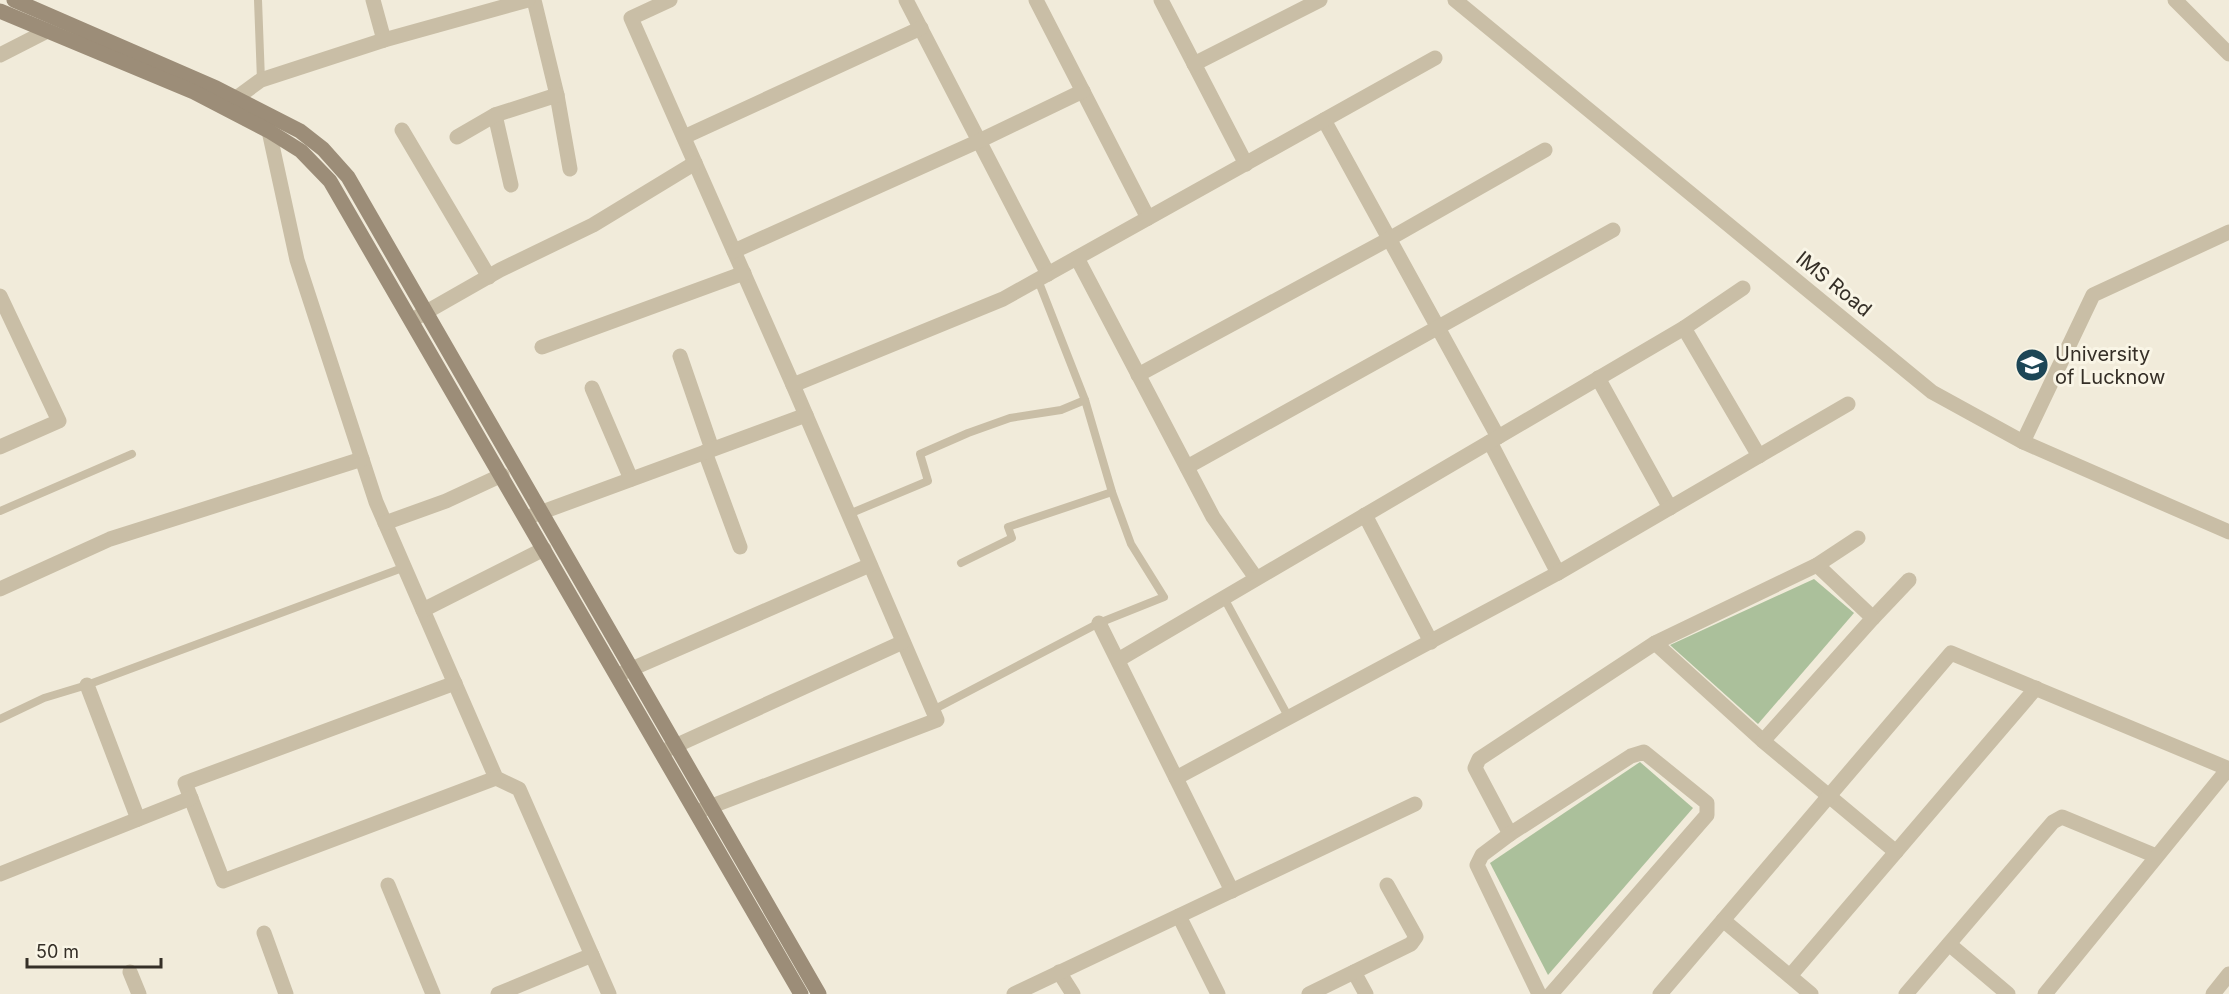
<svg xmlns="http://www.w3.org/2000/svg" width="2229" height="994" viewBox="0 0 2229 994" font-family="Inter,sans-serif">
  <style>
    .green { fill: #abc09b }
    .lines { fill: none; stroke-linecap: round; stroke-linejoin: round }
    .lane { stroke: #c9bea6; stroke-width: 8 }
    .street { stroke: #c9bea6; stroke-width: 15 }
    .secondary { stroke: #9c8d78; stroke-width: 15 }
    .labels { text-anchor: middle; dominant-baseline: central; stroke-width: 6; stroke-linejoin: round; paint-order: stroke }
    .street-label { font-size: 20px; fill: #352f27; stroke: #f9f5e6 }
    .poi-label { font-size: 20px; fill: #352f27; stroke: #f9f5e6; text-anchor: start }
  </style>
  <rect width="100%" height="100%" fill="#f1ebda"/>
  <!-- green -->
  <g class="green">
    <path d="M1814,579L1854,613L1758,724L1670,645Z"/>
    <path d="M1640,762L1693,808L1548,975L1490,863Z"/>
  </g>
  <g class="lines">
    <!-- lane -->
    <g class="lane">
      <path d="M258,0L261,80"/>
      <path d="M0,511L132,454"/>
      <path d="M849,514L928,481L920,454L968,433L1010,418L1061,410L1085,400"/>
      <path d="M961,563L1012,538L1008,527L1112,492"/>
      <path d="M1224,598L1289,718"/>
      <path d="M933,710L1099,623L1164,597L1131,544L1112,492L1085,400L1038,280"/>
      <path d="M0,719L44,698L87,685L405,567"/>
    </g>
    <!-- street -->
    <g class="street">
      <path d="M373,0L384,40"/>
      <path d="M534,0L557,95L570,169"/>
      <path d="M670,0L631,18L793,385L937,720L699,811"/>
      <path d="M906,0L1048,274"/>
      <path d="M1036,0L1148,218"/>
      <path d="M1161,0L1246,164"/>
      <path d="M1455,0L1932,392L2023,442L2229,532"/>
      <path d="M2175,0L2229,54"/>
      <path d="M0,55L47,31"/>
      <path d="M1194,64L1320,0"/>
      <path d="M228,104L261,80L384,40L528,0"/>
      <path d="M495,115L511,185"/>
      <path d="M1324,120L1498,437"/>
      <path d="M402,130L489,277"/>
      <path d="M269,131L297,260L376,502L496,778L519,789L609,994"/>
      <path d="M457,137L495,115L557,95"/>
      <path d="M684,137L921,28"/>
      <path d="M734,251L979,141L1083,91"/>
      <path d="M1077,258L1213,517L1256,578"/>
      <path d="M0,296L59,421L0,447"/>
      <path d="M414,319L500,270L593,225L695,163"/>
      <path d="M1684,328L1759,456"/>
      <path d="M542,347L744,273"/>
      <path d="M680,356L712,449"/>
      <path d="M1138,375L1389,239L1545,150"/>
      <path d="M1598,378L1670,508"/>
      <path d="M793,385L1003,299L1435,58"/>
      <path d="M592,388L631,479"/>
      <path d="M1490,442L1558,573"/>
      <path d="M2023,442L2093,295L2229,232"/>
      <path d="M705,452L740,547"/>
      <path d="M1187,467L1613,230"/>
      <path d="M1365,515L1431,642"/>
      <path d="M526,518L806,415"/>
      <path d="M385,523L446,501L502,475"/>
      <path d="M0,589L110,539L362,459"/>
      <path d="M423,610L544,549"/>
      <path d="M1873,618L1909,580"/>
      <path d="M1099,623L1232,891"/>
      <path d="M1655,643L1763,741L1896,852"/>
      <path d="M1118,660L1684,328L1743,288"/>
      <path d="M620,674L870,565"/>
      <path d="M455,683L185,783L223,881L496,778"/>
      <path d="M87,685L138,819"/>
      <path d="M1763,741L1873,618L1817,565"/>
      <path d="M664,751L903,642"/>
      <path d="M1176,778L1558,573L1848,404"/>
      <path d="M1510,834L1475,768L1479,759L1655,643L1817,565L1858,538"/>
      <path d="M0,874L191,798"/>
      <path d="M388,885L433,994"/>
      <path d="M1179,916L1218,994"/>
      <path d="M1723,920L1811,994"/>
      <path d="M264,933L286,994"/>
      <path d="M1949,944L2008,994"/>
      <path d="M130,972L139,994"/>
      <path d="M1059,972L1073,994"/>
      <path d="M1354,972L1366,994"/>
      <path d="M1790,976L2036,688"/>
      <path d="M498,994L592,955"/>
      <path d="M1014,994L1415,804"/>
      <path d="M1309,994L1411,944L1416,937L1387,885"/>
      <path d="M1539,994L1477,865L1482,855L1510,834L1631,756L1644,752L1707,803V815L1551,994"/>
      <path d="M1660,994L1951,653L2229,769"/>
      <path d="M1906,994L2053,822L2062,817L2156,856"/>
      <path d="M2045,994L2228,769"/>
      <path d="M2213,994L2229,974"/>
    </g>
    <!-- secondary -->
    <g class="secondary">
      <path d="M14,0L216,88L300,131L323,149L348,177L819,994"/>
      <path d="M0,11L194,92L269,131L301,151L330,181L801,994"/>
    </g>
  </g>
  <!-- icons -->
  <defs>
    <symbol id="university-disc" viewBox="-11 -11 22 22"><circle r="9.5" fill="#1d4656" stroke="#f9f5e6"/><path d="M0-5L7-2L0 1L-7-2ZM-4 1L0 2.5L4 1V4Q0 6-4 4Z" fill="#fff"/></symbol>
  </defs>
  <g fill-rule="evenodd">
    <use href="#university-disc" x="2013" y="346" width="38" height="38"/>
  </g>
  <g class="labels">
    <!-- street labels -->
    <g class="street-label">
      <text transform="translate(1834 284) rotate(39)">IMS Road</text>
    </g>
    <!-- poi labels -->
    <g class="poi-label">
      <text x="2055" y="354">University<tspan x="2055" dy="23">of Lucknow</tspan></text>
    </g>
  </g>
  <!-- scale -->
  <path d="M27 958v9h134v-9" fill="none" stroke="#352f27" stroke-width="3"/>
  <text x="36" y="958" font-size="18" fill="#352f27" stroke="#f9f5e6" stroke-width="4.5" paint-order="stroke">50 m</text>
</svg>
